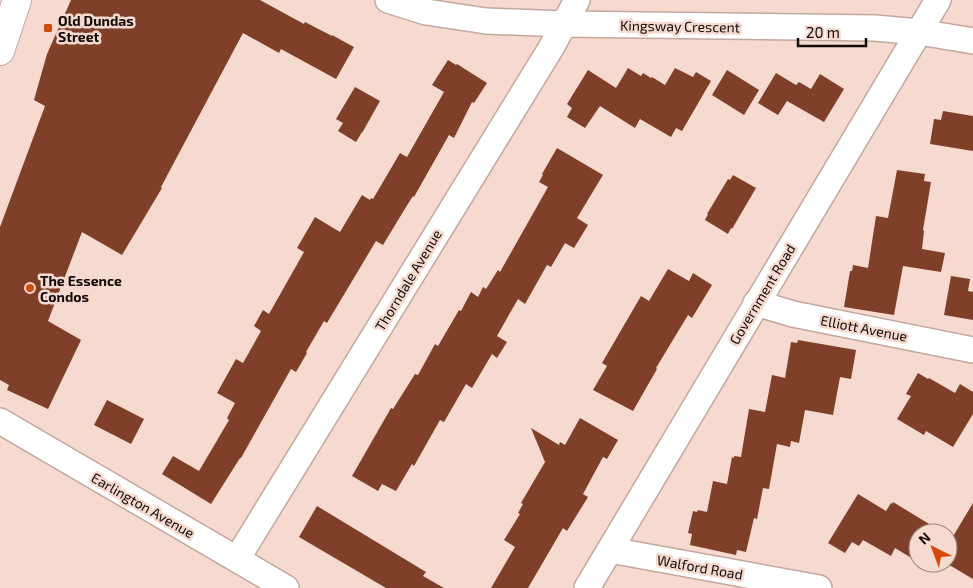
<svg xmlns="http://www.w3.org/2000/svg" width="973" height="588" viewBox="0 0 973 588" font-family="'Exo 2',sans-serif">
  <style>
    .building { fill: #7f3f28 }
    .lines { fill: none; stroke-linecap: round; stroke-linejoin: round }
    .minor-casing { stroke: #c3a89f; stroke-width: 28 }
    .major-casing { stroke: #c3a89f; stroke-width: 30 }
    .minor { stroke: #fff; stroke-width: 25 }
    .major { stroke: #fff; stroke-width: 28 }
    .poi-dot { fill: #d14c0a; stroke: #f6dad0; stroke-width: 2 }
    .labels { text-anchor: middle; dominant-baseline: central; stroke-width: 5; stroke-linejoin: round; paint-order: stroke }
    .poi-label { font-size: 14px; font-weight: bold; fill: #130a07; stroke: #f6dad0; text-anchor: start }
    .street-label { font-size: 14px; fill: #130a07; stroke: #f6dad0 }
  </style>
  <rect width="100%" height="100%" fill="#f6dad0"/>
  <!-- building -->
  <g class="building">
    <path d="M71,0H260L304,24L305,22L332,36V35L354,47L336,79L281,49L279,53L243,33L161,187L162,188L122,255L82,232L48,321L81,340L48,409L7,390L9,385L0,380V227L45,106L34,100L47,54Z"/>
    <path d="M448,60L456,65L457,64L487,83L474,103L472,102L454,138L449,135L414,197L413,196L406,207L383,245L376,241L327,323L324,321L306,352L307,353L296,372L291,369L241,458H240L211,504L162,474L173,456L199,471L229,420L227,418L235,403L217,393L236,359L243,363L261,331L254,326L263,310L269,314L304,252L297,248L315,217L340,232L362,195L370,200L371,198L373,199L400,153L407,157L444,92L432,85Z"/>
    <path d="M628,68L641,76L643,73L651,78L652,77L665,85L675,68L693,77L696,72L711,81L682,131L676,128L671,137L640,119L635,128L600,106L585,128L567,117L572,108L567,104L588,70L616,88Z"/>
    <path d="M727,70L759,90L744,115L712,95Z"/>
    <path d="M776,73L796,85L799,82L811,89L820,74L844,89L824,122L787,101L778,115L758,103Z"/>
    <path d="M355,87L380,101L362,133V132L356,142L338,131L343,123L336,119Z"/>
    <path d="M943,111L973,116V151L930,144L934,119L941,120Z"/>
    <path d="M557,148L603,175L577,218L588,225L574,248L565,243L551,267L547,265L525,304L518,299L497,336L507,342L497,358L492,354L472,388L466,384L444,422L440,420L414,466L412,464L396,491L382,484L378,491L352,476L391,408L393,409L415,374L418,375L435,344L438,346L459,310L461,311L471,292L478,297L483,287L486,289L498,270L500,272L548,187L539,182L543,175L542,174Z"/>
    <path d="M897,170L925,174L924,181L931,182L923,230L924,231L922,249L945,253L941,272L903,266L894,315L844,307L850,271H852L853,265L868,268L876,216L888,218Z"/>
    <path d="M733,175L756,188L732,229L731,228L728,234L705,220L708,214H707L728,179L730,180Z"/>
    <path d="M668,269L689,281L693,273L712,285L692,318L688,315L656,368L657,369L633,411L593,390L607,366L602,363L641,296L649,301Z"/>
    <path d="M951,276L970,279L968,291L973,292V320L944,315Z"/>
    <path d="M798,340L856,350L851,379L840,377L833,415L805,410L799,443L791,441L790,447L777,444L769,489L763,488L757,519L754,518L746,552L737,550L736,555L690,545L692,534L688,533L693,511L697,512L698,510L707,512L713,481L727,484L732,457L734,458V456L741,457L749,409L765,412L772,375L785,378L791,342L797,343Z"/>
    <path d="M918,373L928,379L929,378L955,393L960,384L973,392V414L953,447L926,431L924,435L897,419L911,396L906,394Z"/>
    <path d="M107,400L144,419L131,444L94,425Z"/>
    <path d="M580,418L618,440L607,459L603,457L583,494L588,497L567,531L563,528L528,588H491L515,547L504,540L520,514L518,513L523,504L521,503L545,462L531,428L559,445L560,442L565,445Z"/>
    <path d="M858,494L886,511L891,503L892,504L893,502L944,533H918V562L895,548L891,556L863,540L859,546L852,542L845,553L828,543Z"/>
    <path d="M973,503V579L946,563H948V535L952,538Z"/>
    <path d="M317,506L426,572L423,576L444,588H386L299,537Z"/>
  </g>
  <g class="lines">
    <defs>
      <g id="minor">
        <path d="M388,0L426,12L486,21L564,24L875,28L919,32L973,41"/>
        <path d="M756,303L793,314L973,350"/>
        <path d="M0,421L286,588"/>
        <path d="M610,550L819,588"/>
        <path d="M237,559L551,48L577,0"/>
        <path d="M587,588L938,0"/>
      </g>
      <path id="major" d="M0,51L17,0"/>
    </defs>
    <!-- minor casing -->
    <use href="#minor" class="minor-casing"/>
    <!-- major casing -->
    <use href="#major" class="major-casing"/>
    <!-- minor -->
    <use href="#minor" class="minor"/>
    <!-- major -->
    <use href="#major" class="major"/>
  </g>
  <!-- markers -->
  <g class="poi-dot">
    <rect x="43" y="23" width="10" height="10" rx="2.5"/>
    <circle cx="30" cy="288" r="5"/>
  </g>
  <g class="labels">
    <!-- poi labels -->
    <g class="poi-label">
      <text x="58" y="20">Old Dundas<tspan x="58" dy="16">Street</tspan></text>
      <text x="40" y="280">The Essence<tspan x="40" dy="16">Condos</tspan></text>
    </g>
    <!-- street labels -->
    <g class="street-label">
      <text transform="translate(680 26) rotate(1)">Kingsway Crescent</text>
      <text transform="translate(408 280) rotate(-59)">Thorndale Avenue</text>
      <text transform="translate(762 294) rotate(-59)">Government Road</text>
      <text transform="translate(864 328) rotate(11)">Elliott Avenue</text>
      <text transform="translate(143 505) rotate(30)">Earlington Avenue</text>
      <text transform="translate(700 567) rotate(10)">Walford Road</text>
    </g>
  </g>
  <!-- north arrow -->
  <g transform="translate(933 548) rotate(318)"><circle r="24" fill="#f6dad0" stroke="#9b8780"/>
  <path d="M0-4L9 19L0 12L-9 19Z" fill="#d14c0a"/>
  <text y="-8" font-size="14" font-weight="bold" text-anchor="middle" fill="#130a07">N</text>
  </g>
  <!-- scale -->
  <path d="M798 38v8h68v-8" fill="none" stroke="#130a07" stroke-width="2.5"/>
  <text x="806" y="38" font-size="15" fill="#130a07" stroke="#f6dad0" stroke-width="4" paint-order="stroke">20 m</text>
</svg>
